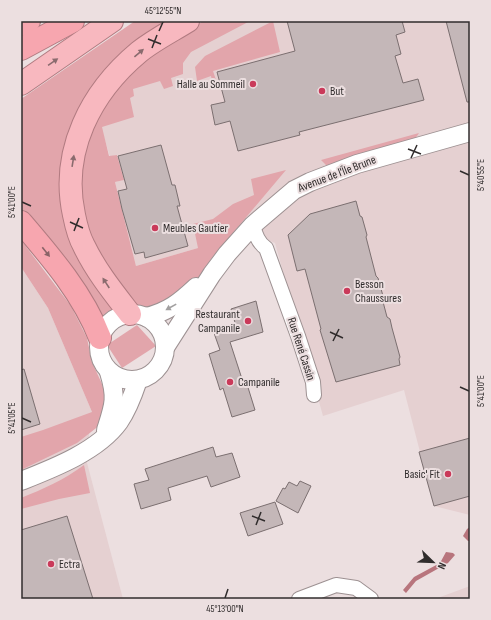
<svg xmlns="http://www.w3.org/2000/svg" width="491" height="620" viewBox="0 0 491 620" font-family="'Sofia Sans Condensed',sans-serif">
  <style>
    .built { fill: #e5d0d1 }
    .green { fill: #e2a5ab }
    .water { fill: #b8757d }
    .building { fill: #c4b7b8; stroke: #7b6f70 }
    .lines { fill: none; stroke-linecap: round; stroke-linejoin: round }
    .minor-casing { stroke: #9d9192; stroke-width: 16 }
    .tertiary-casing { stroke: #9d9192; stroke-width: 20 }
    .trunk-casing { stroke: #b17b81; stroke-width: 24 }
    .motorway-casing { stroke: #b17b81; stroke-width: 24 }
    .minor { stroke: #fff; stroke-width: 14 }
    .tertiary { stroke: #fff; stroke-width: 18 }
    .trunk { stroke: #f8b8bf; stroke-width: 22 }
    .motorway { stroke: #f7a6af; stroke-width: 22 }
    .oneway { fill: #8a6b6e }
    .oneway2 { fill: #8a6367 }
    .oneway3 { fill: #a2a0a0 }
    .ticks { fill: none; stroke: #302c2c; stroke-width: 1.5 }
    .poi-dot { fill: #ca3a5a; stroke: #ecdfe0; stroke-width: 1.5 }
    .labels { text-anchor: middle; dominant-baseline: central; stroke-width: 4; stroke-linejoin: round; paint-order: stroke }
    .poi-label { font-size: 12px; fill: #302c2c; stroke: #ecdfe0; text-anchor: start }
    .street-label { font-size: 12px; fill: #302c2c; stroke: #ecdfe0 }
    .neatline { fill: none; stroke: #302c2c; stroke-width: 1.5 }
    .ticks-label { font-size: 10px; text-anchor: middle; fill: #302c2c }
  </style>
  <rect width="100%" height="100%" fill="#ecdfe0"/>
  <!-- built -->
  <g class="built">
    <path d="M230,21H470V515L434,506L404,390L323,416L275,243L213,219L198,248L136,266L115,182L123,180L117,155L110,157L101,127L124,93Z"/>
    <path d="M21,267L48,308L92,412L86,459L123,599H21Z"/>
    <path d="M470,586V599H435Z"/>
  </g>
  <!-- green -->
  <g class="green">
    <path d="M135,21H171L94,87L72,124L67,136L62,195L117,309L99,322L21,214V99Z"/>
    <path d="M203,21H250L191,52L183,63V74L171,78L173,86L164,89L160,81L133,89L134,96L130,98L134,117L102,127L109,156L117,155L124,180L115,182L136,266L198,248L193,224L213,219L233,204L254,195L251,179L286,170L211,259L202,274L187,288L158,307L141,308L124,297L83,228L79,203L84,137L103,102L134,66Z"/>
    <path d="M273,21L280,52L213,71L216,80L212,81L211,76L197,81L195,67L205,56Z"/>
    <path d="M419,133L415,139L327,166L321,160Z"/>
    <path d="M21,240L71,306L87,338L92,362L102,384L107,402L100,425L77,443L21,470V437L43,430L92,412L48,308L21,267Z"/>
    <path d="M137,325L156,346L122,368L107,345Z"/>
    <path d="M84,465L90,493L59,499L21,509V498C43,489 64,480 84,465Z"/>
  </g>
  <!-- water -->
  <g class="water">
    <path d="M470,527V541H468L463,536L467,529Z"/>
    <path d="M446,552L453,553L455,555L448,563L416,581L406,593L403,590L414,577L440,563Z"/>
  </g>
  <!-- building -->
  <g class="building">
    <path d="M287,21H402L405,32L396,35L401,54L395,56L403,83L418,79L424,100L299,132L300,135L238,151L230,121L215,125L211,105L225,102L217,72L295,51Z"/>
    <path d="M446,21H470V102H467Z"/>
    <path d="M161,145L172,185H175L180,206H177L188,246L145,258L144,252L135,254L122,209L118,191L127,189L118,156Z"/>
    <path d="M356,201L360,216L362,217L367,235L366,237L376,276L378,278L383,296L382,298L387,317L390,319L392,328L400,357L399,359L400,365L336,382L320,330L321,329L305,269L297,271L288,235L310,214Z"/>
    <path d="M256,301L263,332L230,342L243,382L246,381L255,410L232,417L223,388L220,390L209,354L220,350L214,333L236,326L231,309Z"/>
    <path d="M24,369L40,424L21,430V370Z"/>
    <path d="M470,438V496L434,506L419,452Z"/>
    <path d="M213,447L216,457L232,453L240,477L211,487L207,476L168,488L171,500L141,509L134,484L149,480L145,469Z"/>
    <path d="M300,481L311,486L298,513L276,501L283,488L285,489L289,482L297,486Z"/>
    <path d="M275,502L283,524L248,536L240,513Z"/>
    <path d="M67,516L93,599H21V530Z"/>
  </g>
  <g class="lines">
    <defs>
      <g id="minor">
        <path d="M253,225C255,234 258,243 266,248L298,336L313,382L314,395"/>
        <path d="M299,599L336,585L356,588L371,599"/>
      </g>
      <g id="tertiary">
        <circle cx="132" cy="347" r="33"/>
        <path d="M146,317C168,312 180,302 196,287"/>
        <path d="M166,346L212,274L227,254L253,225L294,190L310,182L357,164L470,132"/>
        <path d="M106,430C114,405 117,398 109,372"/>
        <path d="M21,481C54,468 98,451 119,422C128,409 133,395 138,380"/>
      </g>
      <g id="trunk">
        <path d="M21,84L112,21"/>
        <path d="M130,314C113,292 96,271 84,246C79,237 76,225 74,215C60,151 91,92 139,52C154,40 172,31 188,21"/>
      </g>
      <g id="motorway">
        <path d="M21,25L29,21"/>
        <path d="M21,49L73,21"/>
        <path d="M21,222C51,257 83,294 100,338"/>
      </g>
    </defs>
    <!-- minor casing -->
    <use href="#minor" class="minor-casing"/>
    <!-- tertiary casing -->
    <use href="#tertiary" class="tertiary-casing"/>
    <!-- trunk casing -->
    <use href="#trunk" class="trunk-casing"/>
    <!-- motorway casing -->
    <use href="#motorway" class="motorway-casing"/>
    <!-- minor -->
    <use href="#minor" class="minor"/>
    <!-- tertiary -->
    <use href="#tertiary" class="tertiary"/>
    <!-- trunk -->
    <use href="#trunk" class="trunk"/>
    <!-- motorway -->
    <use href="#motorway" class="motorway"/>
  </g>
  <!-- one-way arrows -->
  <defs><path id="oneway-solid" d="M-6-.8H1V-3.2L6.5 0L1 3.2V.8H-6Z"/></defs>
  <g class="oneway">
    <use href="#oneway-solid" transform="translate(139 53) rotate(-40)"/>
    <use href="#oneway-solid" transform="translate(53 62) rotate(-35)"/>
    <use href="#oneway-solid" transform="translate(73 161) rotate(-81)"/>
    <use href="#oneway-solid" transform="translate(106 283) rotate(-123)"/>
  </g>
  <use class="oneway2" href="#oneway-solid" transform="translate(46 252) rotate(52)"/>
  <use class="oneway3" href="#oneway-solid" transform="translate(171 307) rotate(151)"/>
  <!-- ticks -->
  <path class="ticks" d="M159,31L163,22M148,39L161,44M152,48L157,35M408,149L421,154M411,158L417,145M460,171L469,175M22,202L31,206M70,222L83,228M74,231L79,218M330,332L343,338M333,341L339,329M460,387L469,391M22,418L31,422M252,516L265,521M256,525L261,512M225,598L228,589"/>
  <!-- markers -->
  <g class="poi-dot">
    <circle cx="253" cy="84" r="4"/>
    <circle cx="322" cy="91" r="4"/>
    <circle cx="155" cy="228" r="4"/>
    <circle cx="347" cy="291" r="4"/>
    <circle cx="248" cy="321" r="4"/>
    <circle cx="230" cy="382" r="4"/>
    <circle cx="448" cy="474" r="4"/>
    <circle cx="51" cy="564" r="4"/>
  </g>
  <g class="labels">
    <!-- poi labels -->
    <g class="poi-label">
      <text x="245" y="84" text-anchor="end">Halle au Sommeil</text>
      <text x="330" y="91">But</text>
      <text x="163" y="228">Meubles Gautier</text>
      <text x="355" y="284">Besson<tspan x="355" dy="14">Chaussures</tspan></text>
      <text x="240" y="314" text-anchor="end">Restaurant<tspan x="240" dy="14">Campanile</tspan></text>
      <text x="238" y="382">Campanile</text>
      <text x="440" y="474" text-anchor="end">Basic' Fit</text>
      <text x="59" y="564">Ectra</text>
    </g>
    <!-- street labels -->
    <g class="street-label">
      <text transform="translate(337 174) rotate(-21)">Avenue de l'Île Brune</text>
      <text transform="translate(301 349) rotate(72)">Rue René Cassin</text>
    </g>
  </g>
  <!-- border -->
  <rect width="491" height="620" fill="none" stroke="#ecdfe0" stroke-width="44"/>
  <!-- north arrow -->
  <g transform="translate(433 562) rotate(113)" stroke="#ecdfe0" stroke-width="3" paint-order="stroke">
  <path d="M0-3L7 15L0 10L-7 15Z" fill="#302c2c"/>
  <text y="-6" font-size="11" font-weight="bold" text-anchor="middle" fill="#302c2c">N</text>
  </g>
  <rect x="22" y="22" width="447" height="576" class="neatline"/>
  <g class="ticks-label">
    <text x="163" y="14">45°12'55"N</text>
    <text transform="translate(480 175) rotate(-90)" y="4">5°40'55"E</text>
    <text transform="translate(11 202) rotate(-90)" y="4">5°41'00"E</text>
    <text transform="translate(480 391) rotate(-90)" y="4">5°41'00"E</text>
    <text transform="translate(11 418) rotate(-90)" y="4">5°41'05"E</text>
    <text x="225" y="612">45°13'00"N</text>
  </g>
</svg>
